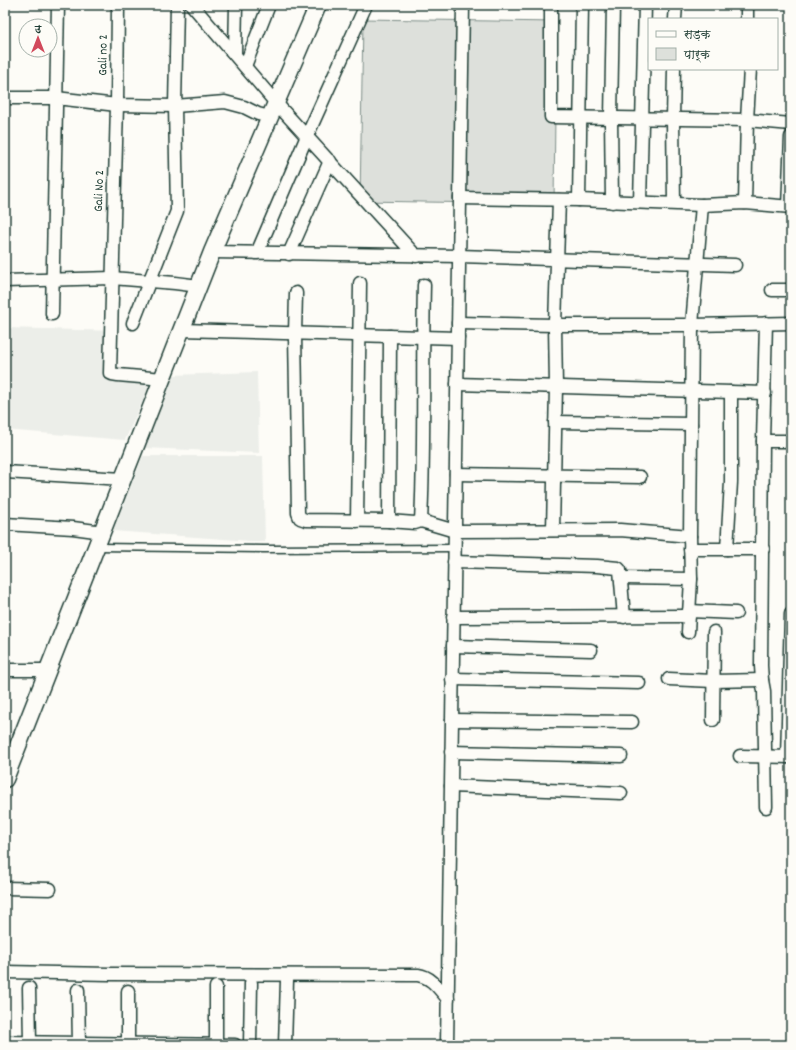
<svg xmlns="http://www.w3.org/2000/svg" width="796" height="1050" viewBox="0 0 796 1050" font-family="Dekko,'Playpen Sans Deva',sans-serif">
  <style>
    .built { fill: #eceee9 }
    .green { fill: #dde0db; stroke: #7e8e88 }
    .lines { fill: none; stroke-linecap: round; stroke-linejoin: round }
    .lane-casing { stroke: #1f3d34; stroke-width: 9 }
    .street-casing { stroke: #1f3d34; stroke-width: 15 }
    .secondary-casing { stroke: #1f3d34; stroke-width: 19 }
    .lane { stroke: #fdfcf7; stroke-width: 6 }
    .street { stroke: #fdfcf7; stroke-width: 12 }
    .secondary { stroke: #fdfcf7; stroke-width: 16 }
    .labels { text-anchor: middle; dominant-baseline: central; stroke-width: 4; stroke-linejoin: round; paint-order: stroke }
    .street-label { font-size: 13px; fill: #1f3d34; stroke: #fdfcf7 }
  </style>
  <rect width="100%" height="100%" fill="#fdfcf7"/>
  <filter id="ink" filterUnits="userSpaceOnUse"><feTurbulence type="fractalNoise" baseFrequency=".025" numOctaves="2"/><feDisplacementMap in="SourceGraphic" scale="8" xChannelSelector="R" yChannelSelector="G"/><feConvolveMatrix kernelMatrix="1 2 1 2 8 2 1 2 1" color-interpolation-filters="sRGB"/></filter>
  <g filter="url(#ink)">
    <!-- built -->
    <g class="built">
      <path d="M5,328L118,331L113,370L156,371L125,440L5,430Z"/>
      <path d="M257,372L259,453L145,448L172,375Z"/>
      <path d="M143,456H263L265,542L113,531Z"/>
    </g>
    <!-- green -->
    <path class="green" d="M363,19L556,22L554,204L360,201Z"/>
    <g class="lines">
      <defs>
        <path id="lane" d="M98,547L264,549L454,548"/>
        <g id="street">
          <path d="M118,5L117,105L110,373L112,374L118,375L163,379"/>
          <path d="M192,5L276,103L416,256"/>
          <path d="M551,5V117L747,120L791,124"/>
          <path d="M675,19L676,5"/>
          <path d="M747,19V5"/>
          <path d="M235,54L236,5"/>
          <path d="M245,66L269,5"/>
          <path d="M5,98H56L117,105L175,106L225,102L244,107L258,114L270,117"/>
          <path d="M460,198L579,200L702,205L745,203L791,207"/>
          <path d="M579,200L582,5"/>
          <path d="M612,202L611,117L613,5"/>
          <path d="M640,202L645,5"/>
          <path d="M674,203L673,119L674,69"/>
          <path d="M745,203L747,120L750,69"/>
          <path d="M788,206L791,137"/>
          <path d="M212,252L459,256L735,265"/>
          <path d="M257,253L307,136L366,5"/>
          <path d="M289,254L330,161"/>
          <path d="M5,281L112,278L175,283L199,286"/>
          <path d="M772,290H791"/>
          <path d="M296,293L295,334L298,513L300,518L306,520L389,521L415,523L421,521L455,531L620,530L690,536"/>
          <path d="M52,314L58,5"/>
          <path d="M133,323L177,211L175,106L177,5"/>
          <path d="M458,323L555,325L559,200"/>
          <path d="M766,323L763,441L761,666L762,680L764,691L766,807"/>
          <path d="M182,330L458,338"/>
          <path d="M457,384L765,393"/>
          <path d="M555,422L691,424"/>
          <path d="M763,441H791"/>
          <path d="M5,472L123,479"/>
          <path d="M456,474L640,477"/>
          <path d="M357,521L360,283"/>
          <path d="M389,521L390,336"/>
          <path d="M421,521C425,443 422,364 424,285"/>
          <path d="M5,524L73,528L103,532"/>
          <path d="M553,530L556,387L555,325H692L791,323"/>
          <path d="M690,549H763"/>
          <path d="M727,549L731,482V392"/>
          <path d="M454,562L597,566L618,568L620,570L624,617"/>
          <path d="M621,578L691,579"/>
          <path d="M689,611L736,613"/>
          <path d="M453,617L689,616"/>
          <path d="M688,632L691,579L690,536L692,325L702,205"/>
          <path d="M453,646L591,650"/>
          <path d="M5,670H48"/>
          <path d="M452,679L639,683"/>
          <path d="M669,679L713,681L762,680"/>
          <path d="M452,720L632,722"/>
          <path d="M713,720L714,632"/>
          <path d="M451,752L621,756"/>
          <path d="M740,756L791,757"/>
          <path d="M787,757L791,614"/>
          <path d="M451,786L621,793"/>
          <path d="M5,888L50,889"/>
          <path d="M5,972L110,974L418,975C432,977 439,989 448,999"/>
          <path d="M29,988L30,1042"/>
          <path d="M78,990L79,1045"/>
          <path d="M128,991V1043"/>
          <path d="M5,1042L235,1045"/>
          <path d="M216,1045V987"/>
          <path d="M250,1045L251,983"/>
          <path d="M285,1045L287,980"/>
          <path d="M447,1045L463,5"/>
        </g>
        <path id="secondary" d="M5,779L212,252L318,5"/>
      </defs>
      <!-- lane casing -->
      <use href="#lane" class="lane-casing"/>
      <!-- street casing -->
      <use href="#street" class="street-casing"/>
      <!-- secondary casing -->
      <use href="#secondary" class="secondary-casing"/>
      <!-- lane -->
      <use href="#lane" class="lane"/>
      <!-- street -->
      <use href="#street" class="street"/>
      <!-- secondary -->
      <use href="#secondary" class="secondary"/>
    </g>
  </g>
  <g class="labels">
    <!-- street labels -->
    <g class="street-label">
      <text transform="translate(104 55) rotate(-89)">Gali no 2</text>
      <text transform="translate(100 191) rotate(-88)">Gali No 2</text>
    </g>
  </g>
  <!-- margin -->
  <rect width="796" height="1050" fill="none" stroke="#fdfcf7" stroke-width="20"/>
  <rect x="10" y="10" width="776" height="1030" fill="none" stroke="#1f3d34" stroke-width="1.5" filter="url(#ink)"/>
  <!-- legend -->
  <rect x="648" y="18" width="130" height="52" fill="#fdfcf7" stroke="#a4b0a9"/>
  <rect x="656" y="31" width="20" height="6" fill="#fdfcf7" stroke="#a4b0a9"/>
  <text x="684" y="38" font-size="12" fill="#1f3d34">सड़क</text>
  <rect x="656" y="48" width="20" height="12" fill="#dde0db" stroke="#a4b0a9"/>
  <text x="684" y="58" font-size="12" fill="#1f3d34">पार्क</text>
  <!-- north arrow -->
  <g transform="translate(38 38)"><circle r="19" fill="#fdfcf7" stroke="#a4b0a9"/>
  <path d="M0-3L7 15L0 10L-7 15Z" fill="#d1495b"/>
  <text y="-6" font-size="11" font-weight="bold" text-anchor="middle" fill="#1f3d34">उ</text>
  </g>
</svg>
